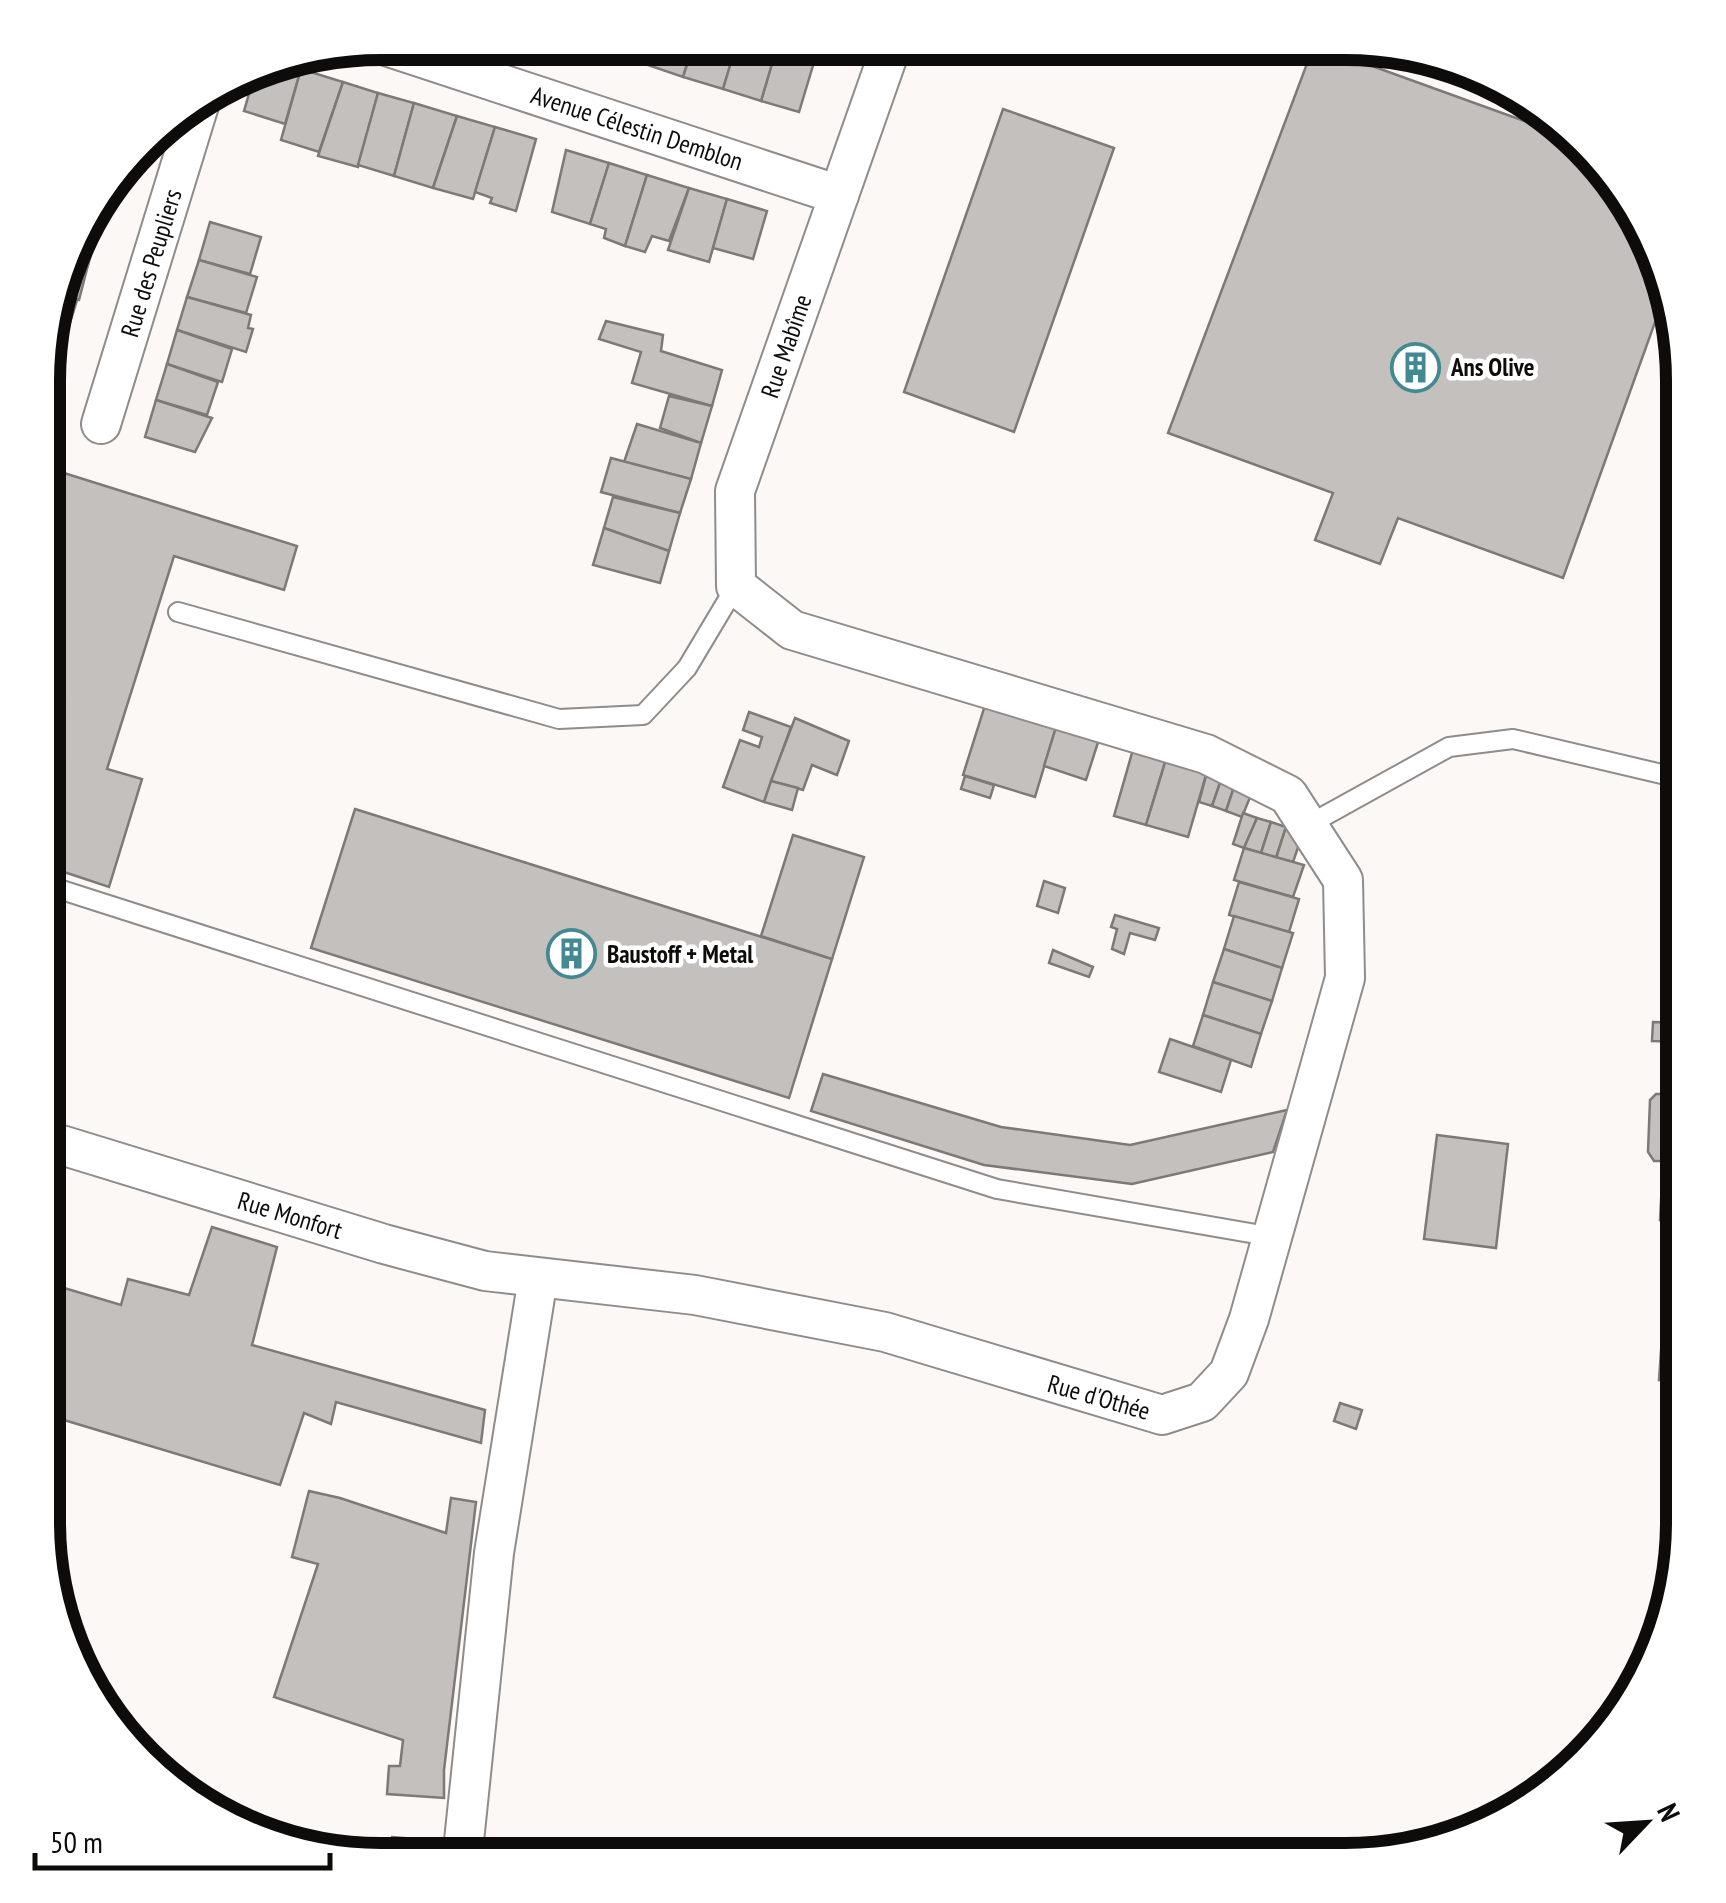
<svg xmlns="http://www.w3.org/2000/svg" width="1726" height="1903" viewBox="0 0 1726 1903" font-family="'PT Sans Narrow',sans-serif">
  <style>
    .building { fill: #c4c0be; stroke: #7c7977; stroke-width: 2.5 }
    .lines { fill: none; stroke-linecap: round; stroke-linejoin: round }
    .service-casing { stroke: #8f8c8a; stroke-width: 22 }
    .minor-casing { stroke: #8f8c8a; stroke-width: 42 }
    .service { stroke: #fff; stroke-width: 18 }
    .minor { stroke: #fff; stroke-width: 38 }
    .labels { text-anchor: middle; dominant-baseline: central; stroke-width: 9; stroke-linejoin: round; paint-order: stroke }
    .street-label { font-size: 25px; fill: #0d0c0b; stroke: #fff }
    .poi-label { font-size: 25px; font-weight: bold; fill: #0d0c0b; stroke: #fff; text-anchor: start }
    .rim { fill: none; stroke: #0d0c0b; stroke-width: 12 }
  </style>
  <rect width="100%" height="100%" fill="#fcf8f6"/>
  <!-- building -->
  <g class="building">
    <path d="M606,43H649L642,63L604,51Z"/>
    <path d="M649,43H694L683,77L642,63Z"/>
    <path d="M694,43H737L723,89L683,77Z"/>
    <path d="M778,44H799L818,49L799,112L761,101Z"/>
    <path d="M1314,45L1566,136L1627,194L1663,300L1563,578L1398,518L1380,564L1315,540L1333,493L1168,433Z"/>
    <path d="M735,49L773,60L761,101L723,89Z"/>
    <path d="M271,61L301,69L285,124L244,111L256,70Z"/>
    <path d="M301,69L343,82L319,152L281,140Z"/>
    <path d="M343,82L378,93L358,167L318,156Z"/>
    <path d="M378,93L414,103L394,176L358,165Z"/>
    <path d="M414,103L457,116L433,188L394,176Z"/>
    <path d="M1003,109L1114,148L1014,432L904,392Z"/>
    <path d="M457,116L495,127L473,199L433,188Z"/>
    <path d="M495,127L536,139L516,211L490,203L492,198L475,192Z"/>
    <path d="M566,150L609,163L590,224L552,212Z"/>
    <path d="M609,163L647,175L625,246L604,238L606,229L590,224Z"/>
    <path d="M647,175L689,188L669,241L652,236L645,252L625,246Z"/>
    <path d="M689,188L727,199L709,262L668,250Z"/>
    <path d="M106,190L113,192L101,229L83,224L88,212Z"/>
    <path d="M727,199L767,211L753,259L713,248Z"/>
    <path d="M210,222L261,237L250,274L199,260Z"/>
    <path d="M83,224L99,229L88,265L70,260Z"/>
    <path d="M70,260L88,265L79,300L57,293Z"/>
    <path d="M199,260L257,277L246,313L187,297Z"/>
    <path d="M57,293L77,300L67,333L49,328V316Z"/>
    <path d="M187,297L251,315L248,328L253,329L246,352L177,330Z"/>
    <path d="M606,321L663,335L661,351L722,370L712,406L632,383L641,352L599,339Z"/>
    <path d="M49,328L67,333L56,370L49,368Z"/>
    <path d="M177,330L232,349L222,382L167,364Z"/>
    <path d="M167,364L218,382L207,415L156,400Z"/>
    <path d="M669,396L712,406L701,443L660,428Z"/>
    <path d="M156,400L212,418L195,452L145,437Z"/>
    <path d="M637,424L701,443L691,479L624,462Z"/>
    <path d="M611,458L691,479L680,513L601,492Z"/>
    <path d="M48,468L297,546L284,590L174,556L107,769L142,779L109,887L46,866Z"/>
    <path d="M613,497L680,513L669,551L604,528Z"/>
    <path d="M604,528L669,551L660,583L593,565Z"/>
    <path d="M986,702L1057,724L1035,797L963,775Z"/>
    <path d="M749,712L791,727L764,802L723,787L740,740L759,747L762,737L743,730Z"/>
    <path d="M795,718L849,741L837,775L812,765L803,790L771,781Z"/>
    <path d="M1057,724L1100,736L1086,780L1044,766Z"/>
    <path d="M1134,746L1167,756L1146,825L1114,816Z"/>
    <path d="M1167,756L1208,768L1188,837L1146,825Z"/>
    <path d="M965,776L994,785L990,798L961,789Z"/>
    <path d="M1206,776L1221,780L1212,806L1199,802Z"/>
    <path d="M1221,780L1235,784L1226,811L1212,806Z"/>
    <path d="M771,781L798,788L792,810L764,802Z"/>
    <path d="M1235,784L1253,790L1242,817L1226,811Z"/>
    <path d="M355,809L832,959L789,1098L311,948Z"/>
    <path d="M1243,813L1257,818L1244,848L1233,844Z"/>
    <path d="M1257,818L1271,822L1261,853L1244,848Z"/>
    <path d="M1271,822L1286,827L1276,858L1261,853Z"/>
    <path d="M1286,827L1303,833L1293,862L1276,858Z"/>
    <path d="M793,835L864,857L832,959L761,936Z"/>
    <path d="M1244,848L1304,865L1293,897L1234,880Z"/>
    <path d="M1044,881L1065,888L1058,913L1037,906Z"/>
    <path d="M1239,882L1299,899L1289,932L1229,915Z"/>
    <path d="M1115,915L1159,928L1155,940L1130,933L1124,954L1112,949L1117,929L1111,927Z"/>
    <path d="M1234,916L1293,933L1282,968L1224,949Z"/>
    <path d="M1224,949L1282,968L1272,1001L1213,982Z"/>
    <path d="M1053,950L1093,967L1089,977L1049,963Z"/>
    <path d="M1213,982L1272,1001L1261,1034L1203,1015Z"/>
    <path d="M1203,1015L1261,1034L1251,1067L1193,1046Z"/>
    <path d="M1653,1022L1683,1023V1042L1652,1041Z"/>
    <path d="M1170,1039L1231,1060L1221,1092L1159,1072Z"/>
    <path d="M1671,1042H1683V1221L1660,1220L1663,1161H1654L1648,1152L1650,1100L1656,1094H1669Z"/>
    <path d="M823,1074L1001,1127L1130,1145L1287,1110L1273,1152L1132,1184L984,1165L811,1111Z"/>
    <path d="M1437,1135L1508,1144L1496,1248L1424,1239Z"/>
    <path d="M212,1227L277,1247L252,1345L485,1410L481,1443L336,1402L331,1424L304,1413L280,1485L44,1414V1282L121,1305L128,1279L189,1295Z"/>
    <path d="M1665,1293L1683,1295V1381L1659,1380Z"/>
    <path d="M1340,1403L1362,1410L1356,1429L1334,1421Z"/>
    <path d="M309,1491L340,1498L446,1533L451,1498L476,1502L444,1770V1798L387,1794L389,1766H400L403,1740L274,1697L318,1564L292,1557Z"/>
    <path d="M392,1837L439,1841V1851L400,1846L399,1858L389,1856Z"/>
    <path d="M400,1846L439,1851L438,1860H398Z"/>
  </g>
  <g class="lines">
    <defs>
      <g id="service">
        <path d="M178,612L559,719L643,715L687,668L736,586"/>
        <path d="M1308,825L1449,747L1513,739L1683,779"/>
        <path d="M46,885L997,1189L1273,1237"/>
      </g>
      <g id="minor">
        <path d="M377,43L839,195"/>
        <path d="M101,424L200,102"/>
        <path d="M45,1140L384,1244L485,1271L695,1295L885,1332L1162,1415L1202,1402L1229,1373L1249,1319L1345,978L1343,880L1288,795L1206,754L792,630L736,586L735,491L892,44"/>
        <path d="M462,1860L494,1553L538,1278"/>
      </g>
    </defs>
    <!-- service casing -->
    <use href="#service" class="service-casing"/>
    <!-- minor casing -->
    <use href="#minor" class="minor-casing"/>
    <!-- service -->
    <use href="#service" class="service"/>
    <!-- minor -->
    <use href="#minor" class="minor"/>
  </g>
  <!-- icons -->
  <defs>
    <symbol id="building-ring" viewBox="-11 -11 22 22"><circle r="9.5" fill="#fff" stroke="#428991" stroke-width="1.5"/><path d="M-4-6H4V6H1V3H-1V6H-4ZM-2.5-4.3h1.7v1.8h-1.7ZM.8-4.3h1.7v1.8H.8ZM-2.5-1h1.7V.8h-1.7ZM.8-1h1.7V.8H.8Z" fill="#428991"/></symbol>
  </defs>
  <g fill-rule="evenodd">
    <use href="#building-ring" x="1388" y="340" width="55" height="55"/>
    <use href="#building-ring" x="544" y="926" width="55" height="55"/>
  </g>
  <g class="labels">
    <!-- street labels -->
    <g class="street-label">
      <text transform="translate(637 128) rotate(18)">Avenue Célestin Demblon</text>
      <text transform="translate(151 263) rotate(-73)">Rue des Peupliers</text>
      <text transform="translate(786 346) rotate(-71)">Rue Mabîme</text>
      <text transform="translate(290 1215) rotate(17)">Rue Monfort</text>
      <text transform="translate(1099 1397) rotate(16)">Rue d'Othée</text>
    </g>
    <!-- poi labels -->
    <g class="poi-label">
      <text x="1451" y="367">Ans Olive</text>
      <text x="607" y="954">Baustoff + Metal</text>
    </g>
  </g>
  <!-- crop -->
  <path d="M0 0H1726V1903H0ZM381 60H1345A321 321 0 0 1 1666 381V1522A321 321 0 0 1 1345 1843H381A321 321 0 0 1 60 1522V381A321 321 0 0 1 381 60Z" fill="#fff" fill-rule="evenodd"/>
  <path class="rim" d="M381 60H1345A321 321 0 0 1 1666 381V1522A321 321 0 0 1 1345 1843H381A321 321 0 0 1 60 1522V381A321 321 0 0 1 381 60Z"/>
  <!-- north arrow -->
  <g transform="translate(1646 1823) rotate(65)" stroke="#ffffff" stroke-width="8" paint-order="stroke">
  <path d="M0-8L18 38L0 25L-18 38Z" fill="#0d0c0b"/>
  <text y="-15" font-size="28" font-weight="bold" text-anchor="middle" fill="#0d0c0b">N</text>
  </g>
  <!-- scale -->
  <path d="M35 1853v15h295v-15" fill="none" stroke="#0d0c0b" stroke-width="5"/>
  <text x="50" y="1853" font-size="30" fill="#0d0c0b" stroke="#ffffff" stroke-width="8" paint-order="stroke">50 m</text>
</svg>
